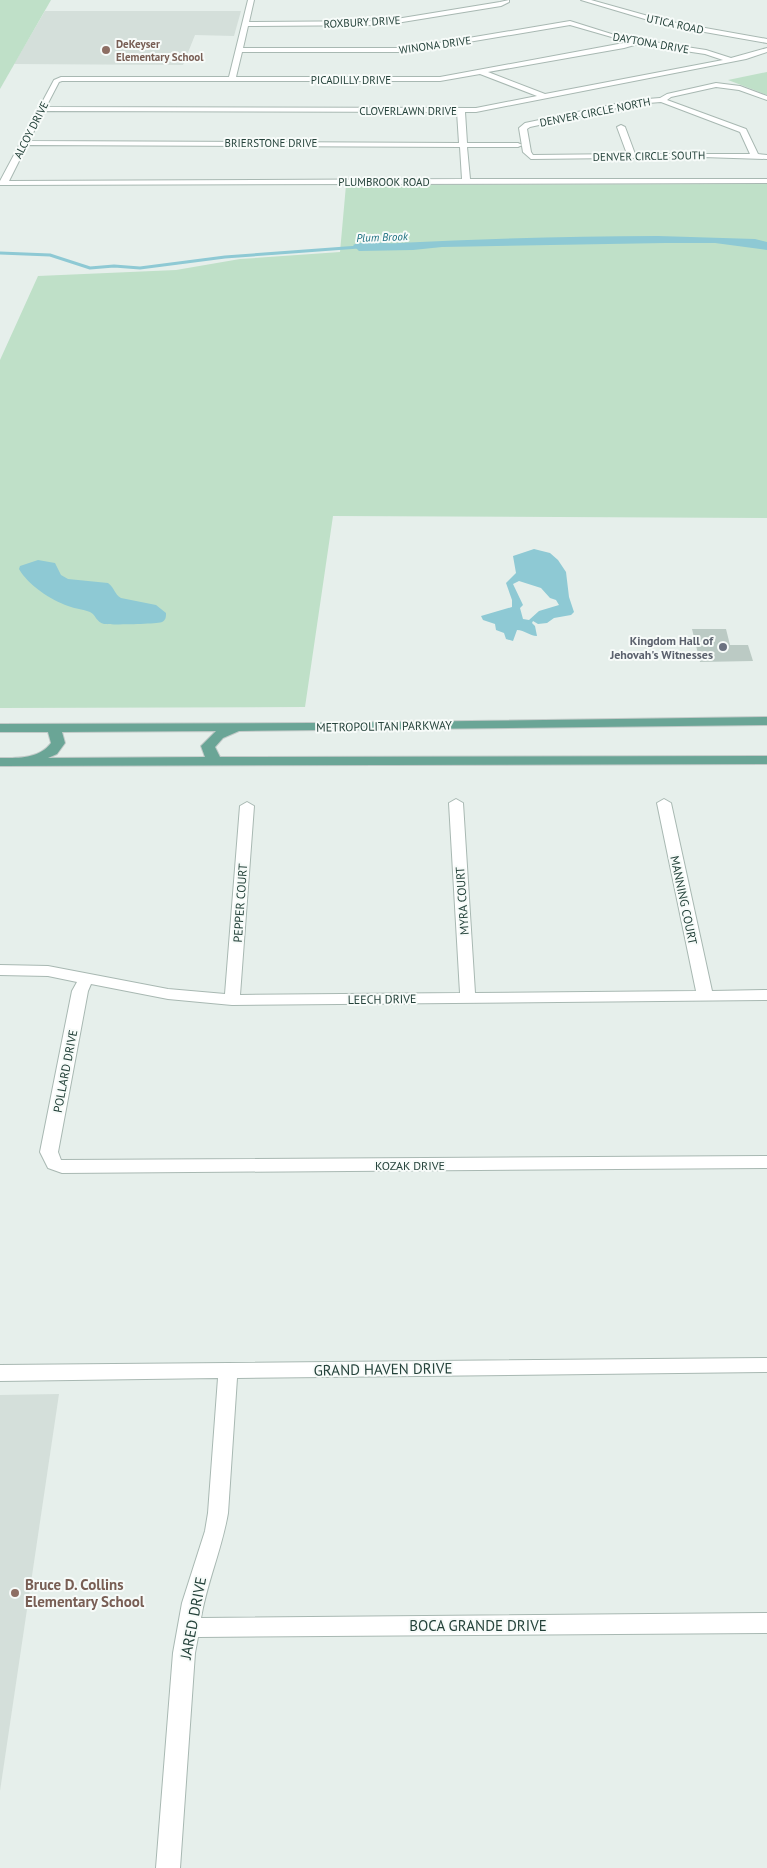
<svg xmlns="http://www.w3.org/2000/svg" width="767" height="1868" viewBox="0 0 767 1868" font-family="'PT Sans',sans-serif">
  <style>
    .built { fill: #d4dfda }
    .green { fill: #bfe0c8 }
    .water { fill: #8ec9d4; fill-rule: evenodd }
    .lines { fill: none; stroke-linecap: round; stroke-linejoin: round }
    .stream { stroke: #8ec9d4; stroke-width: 3 }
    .building { fill: #bbcac4 }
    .minor-casing { stroke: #a8b8b2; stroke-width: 2 }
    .major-casing { stroke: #c2cac8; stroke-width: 2 }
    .minor { fill: #fff; fill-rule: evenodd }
    .major { fill: #6aa596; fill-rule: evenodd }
    .education-dot { fill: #8d6e63; stroke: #f7fbf9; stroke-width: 2 }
    .worship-dot { fill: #6b7280; stroke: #f7fbf9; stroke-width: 2 }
    .labels { text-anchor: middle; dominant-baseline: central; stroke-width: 4; stroke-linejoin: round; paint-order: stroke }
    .far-street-label { font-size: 11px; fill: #24423a; stroke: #f7fbf9 }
    .far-education-label { font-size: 11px; font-weight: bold; fill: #785e54; stroke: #f7fbf9; text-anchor: start }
    .far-water-label { font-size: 11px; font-style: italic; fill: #1c6f80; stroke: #f7fbf9 }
    .worship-label { font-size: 12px; font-weight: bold; fill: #5b616d; stroke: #f7fbf9; text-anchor: end }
    .street-label { font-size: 12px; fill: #24423a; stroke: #f7fbf9 }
    .near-street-label { font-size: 15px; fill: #24423a; stroke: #f7fbf9 }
    .near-education-label { font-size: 15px; font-weight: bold; fill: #785e54; stroke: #f7fbf9; text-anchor: start }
  </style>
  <rect width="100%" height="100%" fill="#e6efeb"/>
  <!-- built -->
  <g class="built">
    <path d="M45,11H241L234,36L195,35L183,65L14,64Z"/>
    <path d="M59,1394L0,1791V1395Z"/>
  </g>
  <!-- green -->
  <g class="green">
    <path d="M0,0H51L0,89Z"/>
    <path d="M767,72V95L728,80Z"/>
    <path d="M767,184V518L333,516L305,707L0,708V360L38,276L176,270L240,259L340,252L346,185Z"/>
  </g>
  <!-- water -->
  <g class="water">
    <path d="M658,236L755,239L767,242V250L715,243H665L442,247L413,250L359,251L353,245C361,240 387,244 398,243C484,239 571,236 658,236Z"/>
    <path d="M534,549L550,553L558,560L566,572L569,597L574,612L571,615L554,618L547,623L538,624L533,621L532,623L535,626L537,636C529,636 525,630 517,630L513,641L506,639L504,633L496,630L495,624L483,620L481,616L512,607V600L506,583L516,573L513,556ZM519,581L541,588L550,598L556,600L559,605L539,611L529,620L523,619L520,608L523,605L513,584Z"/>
    <path d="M38,560L55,563L61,575L68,579L108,583C115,588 114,594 121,598L156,605L166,613C166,617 166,620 162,622C159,624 109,625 104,624C96,622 96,615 90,612C83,609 75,609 68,606C51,600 28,585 19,569L20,566Z"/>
  </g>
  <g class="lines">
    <!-- stream -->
    <path class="stream" d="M0,253L50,255L90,268L114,266L140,268L225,257L359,247"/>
  </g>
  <!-- building -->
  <path class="building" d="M692,629H726L730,645H748L753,661L700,662Z"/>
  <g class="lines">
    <defs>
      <g id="minor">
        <path d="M248,0H254L249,22L384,21L500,2L509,0V2L501,6L384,25L248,26L243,48H409L570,21L621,37L706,50L731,58L767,48V52L746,59L476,112H465L467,143H518L522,145L518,147H467L470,179H767V183L0,185V181L54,80L61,77H229ZM570,25L629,42L440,77H236L242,52H409ZM638,44L705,54L723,60L545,94L488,72L624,48ZM480,74L537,96L476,108L46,107L59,82L62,81H440ZM44,111L457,112L459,143L29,141ZM27,145L460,147L462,179L9,181Z"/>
        <path d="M581,0H591L666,21L767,39V43L665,25Z"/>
        <path d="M716,83L740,86L767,96V100L739,90L716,87L671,97L667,100L746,129L758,154L767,155V159L703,157L531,159L523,152L519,128L525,123L635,100L660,98L667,94ZM661,102L740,132L750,154H635L625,127L621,125L617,127L627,154L533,155L531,152L527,129L530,127L635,104Z"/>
        <path d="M456,799L463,803L475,993L696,991L657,803L664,799L671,803L712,991L767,990V1000L232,1005L168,999L91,984L88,991L58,1152L61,1160L767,1156V1168L62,1173L48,1168L40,1152L72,991L77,982L48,976L0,975V965L48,966L168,989L225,994L240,806L247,802L254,806L240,995L460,993L449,803Z"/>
        <path d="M767,1358V1372L237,1378L228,1513C222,1549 207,1582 201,1618L767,1613V1633L198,1637L195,1653L180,1868H156L173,1653L182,1603L205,1531L208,1513L218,1378L0,1381V1365Z"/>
      </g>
      <path id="major" d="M767,717V725L239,731L223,738L215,747L220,757L767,756V764L0,766V758C18,758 39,759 51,743L48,732H0V724L313,723ZM216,731L201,746L205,757L48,758L57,754L65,743L62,732Z"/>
    </defs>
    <!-- minor casing -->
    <use href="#minor" class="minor-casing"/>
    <!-- major casing -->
    <use href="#major" class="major-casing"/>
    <!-- minor -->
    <use href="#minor" class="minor"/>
    <!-- major -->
    <use href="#major" class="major"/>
  </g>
  <!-- markers -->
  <g class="education-dot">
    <circle cx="106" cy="50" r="5"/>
    <circle cx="15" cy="1593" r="5"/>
  </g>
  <circle class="worship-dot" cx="723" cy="647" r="5"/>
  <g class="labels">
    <!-- far-street labels -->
    <g class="far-street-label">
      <text transform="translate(362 22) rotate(-3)">ROXBURY DRIVE</text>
      <text transform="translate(675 24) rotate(12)">UTICA ROAD</text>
      <text transform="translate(651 43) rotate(10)">DAYTONA DRIVE</text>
      <text transform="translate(435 45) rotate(-8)">WINONA DRIVE</text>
      <text x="351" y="80">PICADILLY DRIVE</text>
      <text x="408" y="111">CLOVERLAWN DRIVE</text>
      <text transform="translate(595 112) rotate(-11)">DENVER CIRCLE NORTH</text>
      <text transform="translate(31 130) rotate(-63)">ALCOY DRIVE</text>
      <text x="271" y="143">BRIERSTONE DRIVE</text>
      <text transform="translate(649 156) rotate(-1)">DENVER CIRCLE SOUTH</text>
      <text x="384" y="182">PLUMBROOK ROAD</text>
    </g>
    <!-- far-education labels -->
    <g class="far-education-label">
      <text x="116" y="44">DeKeyser<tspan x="116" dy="13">Elementary School</tspan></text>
    </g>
    <!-- far-water labels -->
    <g class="far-water-label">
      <text transform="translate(382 237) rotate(-2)">Plum Brook</text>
    </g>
    <!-- worship labels -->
    <g class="worship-label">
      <text x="713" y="640">Kingdom Hall of<tspan x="713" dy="14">Jehovah's Witnesses</tspan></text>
    </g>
    <!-- street labels -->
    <g class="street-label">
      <text transform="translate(384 726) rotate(-1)">METROPOLITAN PARKWAY</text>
      <text transform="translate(684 900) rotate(78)">MANNING COURT</text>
      <text transform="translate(462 901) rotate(-94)">MYRA COURT</text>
      <text transform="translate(240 903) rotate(-86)">PEPPER COURT</text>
      <text transform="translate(382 999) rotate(-1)">LEECH DRIVE</text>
      <text transform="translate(65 1071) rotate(-79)">POLLARD DRIVE</text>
      <text x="410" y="1165">KOZAK DRIVE</text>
    </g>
    <!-- near-street labels -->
    <g class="near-street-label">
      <text transform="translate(383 1369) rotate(-1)">GRAND HAVEN DRIVE</text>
      <text transform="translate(193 1618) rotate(-79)">JARED DRIVE</text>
      <text x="478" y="1625">BOCA GRANDE DRIVE</text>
    </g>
    <!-- near-education labels -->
    <g class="near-education-label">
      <text x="25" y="1584">Bruce D. Collins<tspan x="25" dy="17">Elementary School</tspan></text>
    </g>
  </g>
</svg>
